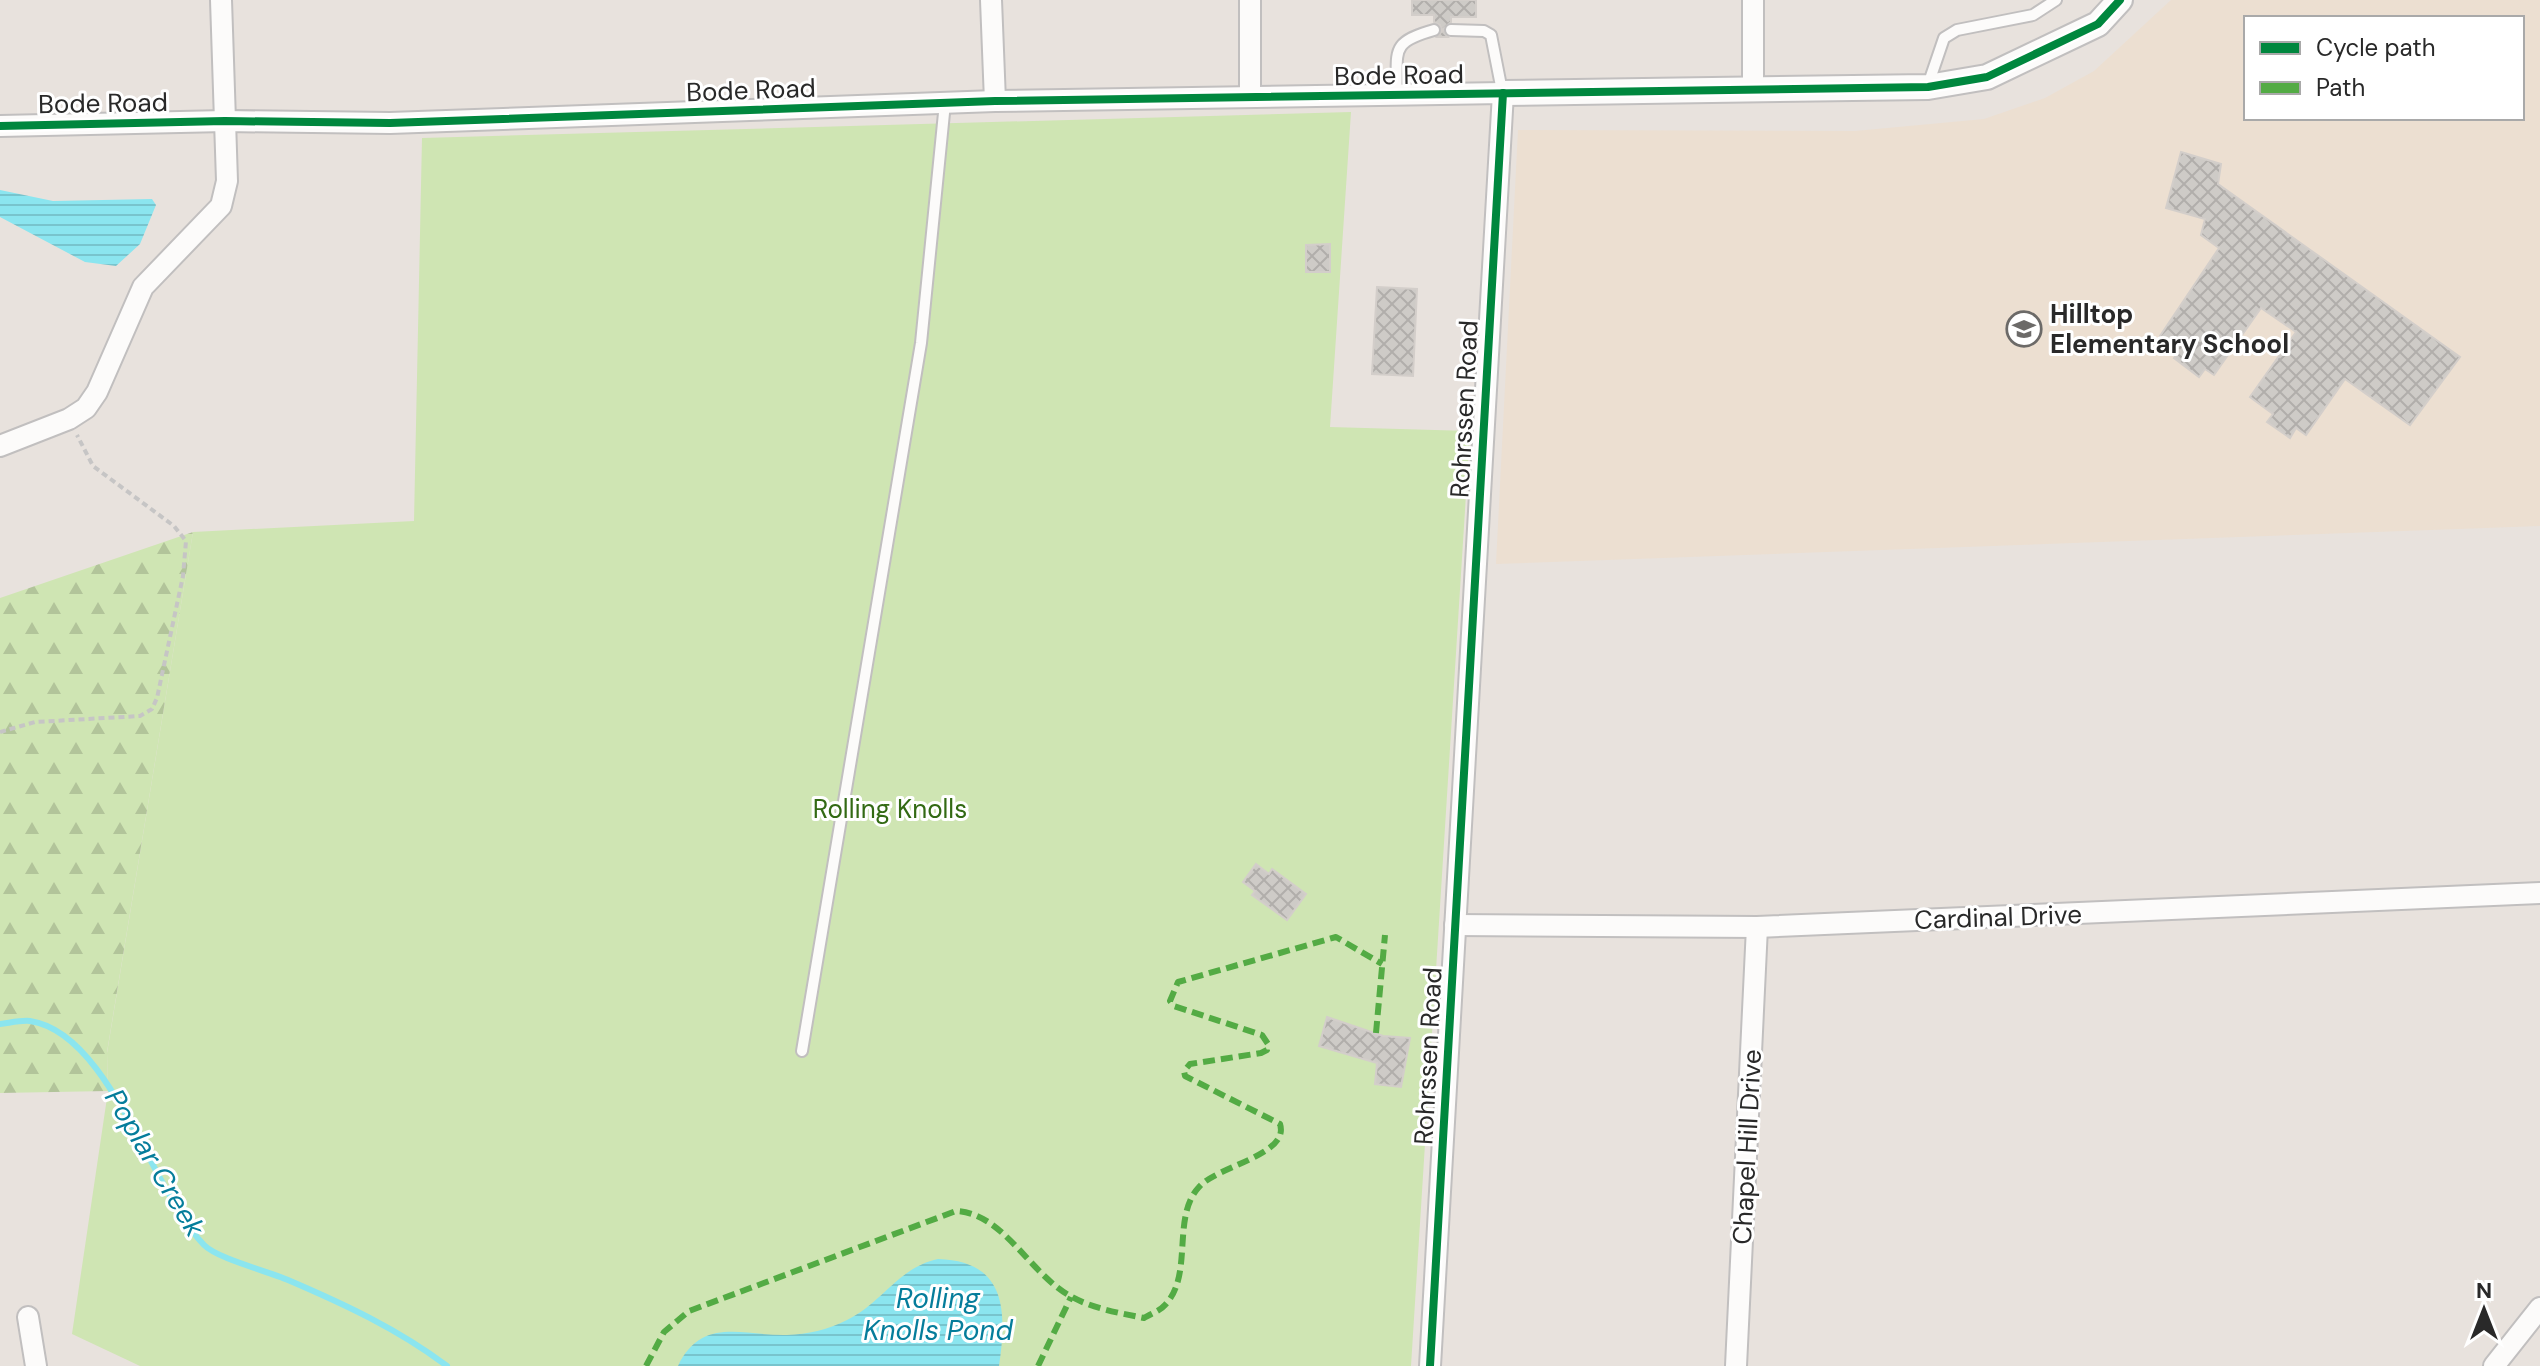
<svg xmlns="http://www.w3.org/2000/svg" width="2540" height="1366" viewBox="0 0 2540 1366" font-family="'DM Sans',sans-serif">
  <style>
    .education { fill: #ecdfd1; fill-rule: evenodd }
    .grass { fill: #cfe5b3 }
    .forest { fill: url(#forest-firs) }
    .water { fill: url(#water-rules) }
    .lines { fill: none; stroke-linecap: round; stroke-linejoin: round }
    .stream { stroke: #8be5ef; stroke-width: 6 }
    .building { fill: url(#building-cross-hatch); stroke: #d3ceca; stroke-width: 2 }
    .service-casing { stroke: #c1bfbf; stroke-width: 14 }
    .minor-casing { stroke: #c1bfbf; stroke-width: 24 }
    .tertiary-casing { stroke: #c1bfbf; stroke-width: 28 }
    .path { stroke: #c6c5c5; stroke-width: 4; stroke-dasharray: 6 4; stroke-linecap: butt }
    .service { stroke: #fcfbfa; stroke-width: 10 }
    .minor { stroke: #fcfbfa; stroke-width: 20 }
    .tertiary { stroke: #fcfbfa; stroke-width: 24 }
    .quiet { stroke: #53ab44; stroke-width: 6; stroke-dasharray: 12 6; stroke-linecap: butt }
    .cycleway-casing { stroke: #fff; stroke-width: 13 }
    .cycleway { stroke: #00873e; stroke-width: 8 }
    .labels { text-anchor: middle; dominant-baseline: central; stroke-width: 6; stroke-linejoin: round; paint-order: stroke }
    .street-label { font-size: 26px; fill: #292929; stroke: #fff }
    .poi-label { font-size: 26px; font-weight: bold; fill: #292929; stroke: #fff; text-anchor: start }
    .park-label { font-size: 26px; fill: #336a14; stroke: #fff }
    .water-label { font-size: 28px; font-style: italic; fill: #057d9b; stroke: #fff }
  </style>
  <defs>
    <pattern id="forest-firs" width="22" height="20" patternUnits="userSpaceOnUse" patternTransform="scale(2)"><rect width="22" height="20" fill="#cfe5b3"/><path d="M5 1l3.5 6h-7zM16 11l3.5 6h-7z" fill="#b2c49a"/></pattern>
    <pattern id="water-rules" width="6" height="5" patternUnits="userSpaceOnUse" patternTransform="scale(2)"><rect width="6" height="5" fill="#8be5ef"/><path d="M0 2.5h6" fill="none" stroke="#78c4cd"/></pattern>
    <pattern id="building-cross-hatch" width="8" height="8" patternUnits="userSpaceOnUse" patternTransform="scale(2)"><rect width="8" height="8" fill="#cecbc7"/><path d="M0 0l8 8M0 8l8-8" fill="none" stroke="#b1aeab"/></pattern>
  </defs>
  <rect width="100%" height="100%" fill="#e8e2dd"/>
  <!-- education -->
  <path class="education" d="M2171,0H2540V526L1496,564L1518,130L1855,131L1984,119L2045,98L2094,71ZM2246,18H2522V118H2246Z"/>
  <!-- grass -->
  <path class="grass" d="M1351,112L1330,427L1470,431L1411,1366H140L72,1334L108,1091L107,1053L193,532L414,521L422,138Z"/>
  <!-- forest -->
  <path class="forest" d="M193,532L107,1052L108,1091L0,1093V598Z"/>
  <!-- water -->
  <g class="water">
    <path d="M0,190L53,201L152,199L156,205L140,244L116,266L85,262L0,217Z"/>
    <path d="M938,1259C1007,1261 1007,1312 999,1366H678C702,1316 743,1336 787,1335C808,1334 827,1330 847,1320C882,1303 899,1267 938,1259Z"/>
  </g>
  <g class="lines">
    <!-- stream -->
    <path class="stream" d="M0,1024C9,1023 21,1020 30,1021C110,1033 151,1190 204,1245C218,1259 268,1271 288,1280C344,1304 398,1329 447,1366"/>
  </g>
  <!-- building -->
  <g class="building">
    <path d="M1412,0H1476V17H1451V22L1443,29L1448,37H1437L1442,31L1440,25L1434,22V15H1412Z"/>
    <path d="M2181,152L2221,164L2218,184L2460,357L2410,425L2345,379L2306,435L2296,428L2290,438L2267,422L2273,414L2250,397L2296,332L2261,308L2214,375L2205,369L2199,377L2174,358L2180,351L2160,336L2219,248L2201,235L2205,219L2166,208Z"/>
    <path d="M1330,244V272H1306V245Z"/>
    <path d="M1377,287L1417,289L1413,376L1372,374Z"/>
    <path d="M1256,864L1269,874L1272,869L1306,894L1287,920L1252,895L1255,891L1243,882Z"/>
    <path d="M1327,1017L1383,1036L1410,1038L1401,1087L1375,1084L1377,1063L1319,1046Z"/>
  </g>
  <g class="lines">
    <defs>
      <g id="service">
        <path d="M1451,30L1484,31L1491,35L1502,91"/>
        <path d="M1928,85L1944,38L1957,30L2033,15L2056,0"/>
        <path d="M1396,96C1399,52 1387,43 1434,30"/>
        <path d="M802,1051L921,343L945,103"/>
      </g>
      <g id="minor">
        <path d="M991,0L995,101"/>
        <path d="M1753,89V0"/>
        <path d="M1250,96V0"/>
        <path d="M0,126L225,121L390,123L995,101L1503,93L1430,1366"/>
        <path d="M0,446L69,419L86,408L97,392L143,287L221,206L227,181L221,0"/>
        <path d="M1455,925L1757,927L2540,893"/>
        <path d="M28,1317L36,1366"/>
        <path d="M1736,1366L1757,927"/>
        <path d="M2494,1366L2540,1308"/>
      </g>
      <path id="tertiary" d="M1503,93L1928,87L1987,77L2098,24L2120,0"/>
    </defs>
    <!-- service casing -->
    <use href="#service" class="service-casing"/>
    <!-- minor casing -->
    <use href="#minor" class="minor-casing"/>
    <!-- tertiary casing -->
    <use href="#tertiary" class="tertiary-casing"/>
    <!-- path -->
    <path class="path" d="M0,732L35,722L140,716L152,709L157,698L183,576L186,541L174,526L93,466L77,435"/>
    <!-- service -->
    <use href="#service" class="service"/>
    <!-- minor -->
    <use href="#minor" class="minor"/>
    <!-- tertiary -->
    <use href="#tertiary" class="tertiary"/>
    <!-- quiet -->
    <g class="quiet">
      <path d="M1376,1033L1385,935"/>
      <path d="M646,1366L664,1332L689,1311L956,1211C1004,1213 1030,1275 1072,1297C1094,1309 1120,1313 1144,1318C1150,1314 1160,1311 1165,1305C1194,1275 1171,1217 1199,1187C1217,1166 1290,1155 1280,1124L1185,1076L1184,1071L1190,1064L1261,1053L1267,1050L1268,1044L1262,1035L1174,1006L1170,1001L1178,982L1336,937L1382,964"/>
      <path d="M1038,1366L1071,1297"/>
    </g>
    <defs>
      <g id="cycleway">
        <path d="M0,126L225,121L390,123L995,101L1928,87L1987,77L2098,24L2120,0"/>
        <path d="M1430,1366L1503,93"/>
      </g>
    </defs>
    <!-- cycleway casing -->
    <use href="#cycleway" class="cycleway-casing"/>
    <!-- cycleway -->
    <use href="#cycleway" class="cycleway"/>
  </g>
  <!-- icons -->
  <defs>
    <symbol id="school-ring" viewBox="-11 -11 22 22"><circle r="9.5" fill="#fff" stroke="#6c6a68" stroke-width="1.5"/><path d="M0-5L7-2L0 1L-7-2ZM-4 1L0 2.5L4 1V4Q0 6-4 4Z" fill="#6c6a68"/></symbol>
  </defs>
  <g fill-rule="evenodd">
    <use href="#school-ring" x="2004" y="309" width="40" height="40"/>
  </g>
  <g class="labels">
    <!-- street labels -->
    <g class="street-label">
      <text transform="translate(1399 75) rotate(-1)">Bode Road</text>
      <text transform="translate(751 90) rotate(-2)">Bode Road</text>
      <text transform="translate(103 103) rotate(-1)">Bode Road</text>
      <text transform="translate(1464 409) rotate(-87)">Rohrssen Road</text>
      <text transform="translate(1998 917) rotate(-2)">Cardinal Drive</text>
      <text transform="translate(1428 1056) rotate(-87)">Rohrssen Road</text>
      <text transform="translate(1747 1147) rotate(-87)">Chapel Hill Drive</text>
    </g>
    <!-- poi labels -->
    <g class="poi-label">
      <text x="2050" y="314">Hilltop<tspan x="2050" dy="30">Elementary School</tspan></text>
    </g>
    <!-- park labels -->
    <g class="park-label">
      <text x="890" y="809">Rolling Knolls</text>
    </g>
    <!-- water labels -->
    <g class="water-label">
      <text transform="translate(155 1163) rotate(59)">Poplar Creek</text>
      <text x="938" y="1298">Rolling<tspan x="938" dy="32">Knolls Pond</tspan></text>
    </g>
  </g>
  <!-- legend -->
  <rect x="2244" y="16" width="280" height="104" fill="#ffffff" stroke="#a9a9a9" stroke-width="2"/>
  <rect x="2260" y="42" width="40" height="12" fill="#00873e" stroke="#a9a9a9" stroke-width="2"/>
  <text x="2316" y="56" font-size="24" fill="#292929">Cycle path</text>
  <rect x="2260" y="82" width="40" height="12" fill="#53ab44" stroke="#a9a9a9" stroke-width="2"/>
  <text x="2316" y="96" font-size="24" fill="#292929">Path</text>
  <!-- north arrow -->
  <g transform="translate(2484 1310)" stroke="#ffffff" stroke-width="6" paint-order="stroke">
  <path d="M0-6L14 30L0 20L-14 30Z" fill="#292929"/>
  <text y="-12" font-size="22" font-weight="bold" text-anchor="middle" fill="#292929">N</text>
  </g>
</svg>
